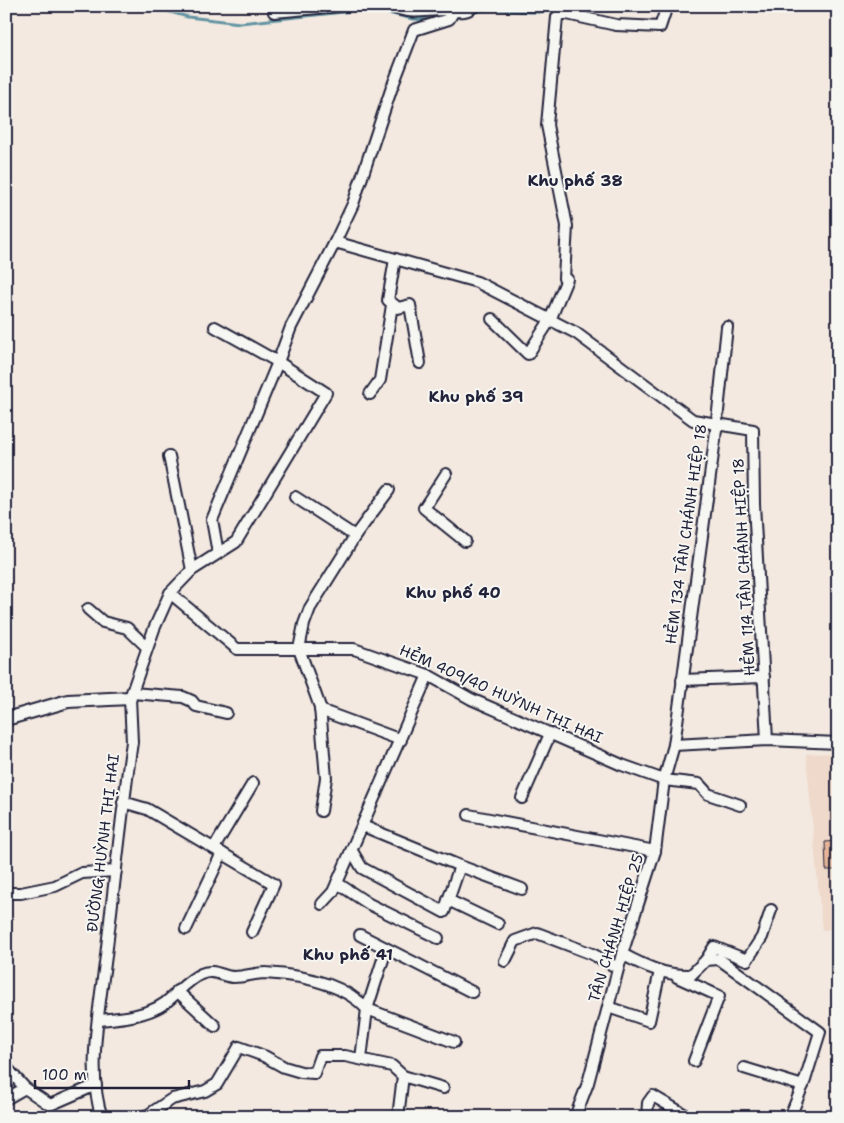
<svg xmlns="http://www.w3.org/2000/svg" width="844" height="1123" viewBox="0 0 844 1123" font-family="'Shantell Sans',sans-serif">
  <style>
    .built { fill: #efd9ca }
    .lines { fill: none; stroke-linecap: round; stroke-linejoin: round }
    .stream { stroke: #6394a2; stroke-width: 3 }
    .building { fill: #e6b598; stroke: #22223b }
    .minor-casing { stroke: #22223b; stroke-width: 14 }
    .tertiary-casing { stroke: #22223b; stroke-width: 16 }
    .minor { stroke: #f6f6f2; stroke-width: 10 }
    .tertiary { stroke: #f6f6f2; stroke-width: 12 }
    .labels { text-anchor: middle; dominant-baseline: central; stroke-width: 4; stroke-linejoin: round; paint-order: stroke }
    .street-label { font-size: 15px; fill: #22223b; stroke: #f6f6f2 }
    .neighbourhood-label { font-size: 16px; font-weight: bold; fill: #22223b; stroke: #f6f6f2 }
  </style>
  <rect width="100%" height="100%" fill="#f3e9e0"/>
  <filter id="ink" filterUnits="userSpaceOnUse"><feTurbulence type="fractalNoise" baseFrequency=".02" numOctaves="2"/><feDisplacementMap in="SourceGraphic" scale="10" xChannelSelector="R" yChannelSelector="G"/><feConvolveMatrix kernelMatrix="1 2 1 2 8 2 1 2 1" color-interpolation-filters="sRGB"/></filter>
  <g filter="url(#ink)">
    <!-- built -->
    <path class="built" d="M838,753V929L822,930L806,754Z"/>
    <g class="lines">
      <!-- stream -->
      <g class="stream">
        <path d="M149,6L188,17L240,23L362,10L384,12L413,19L433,20"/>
        <path d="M473,13C496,2 540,21 557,6"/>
        <path d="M454,18L467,15"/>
        <path d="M6,154L11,161"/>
      </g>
    </g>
    <!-- building -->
    <path class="building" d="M838,841V870H826L825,842Z"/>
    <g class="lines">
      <defs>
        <g id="minor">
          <path d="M390,6C413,16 426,9 448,10C459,11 465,14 474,6"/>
          <path d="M274,12L340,6"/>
          <path d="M335,242L477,282L576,333L693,420L753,430L754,504L767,740"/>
          <path d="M395,259L388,300L398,308L410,305L420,363"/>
          <path d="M492,319L528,354L550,320L567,279L564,278L567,226L547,125L557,17L561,14H567L616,25L660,27L667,6"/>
          <path d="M215,327L278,362L212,520L218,553"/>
          <path d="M370,394L380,380L392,305"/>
          <path d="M169,456L192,570"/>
          <path d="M446,474L424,508L465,541"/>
          <path d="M295,497L355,536"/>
          <path d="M170,593L237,649H354L428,675L471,699L622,765L664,780L699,784L708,794L740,805"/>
          <path d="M88,609L103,622L127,628L147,647"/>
          <path d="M682,680L764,677"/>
          <path d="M132,693L183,697L192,701L196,706L226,713"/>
          <path d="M320,710L401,740"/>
          <path d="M674,745L767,740L838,743"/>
          <path d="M522,798L550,734"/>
          <path d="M123,802L147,809L274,884L252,932"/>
          <path d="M321,811L326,778L320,707L299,649L304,624L310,608L355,536L389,490"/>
          <path d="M469,815L655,851"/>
          <path d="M363,826L460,866L522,889"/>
          <path d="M214,848L253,783"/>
          <path d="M352,851L362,868L444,912L460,866"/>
          <path d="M337,883L369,904L438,938"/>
          <path d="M8,893H21L55,886L82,873L116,871"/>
          <path d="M448,900L498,924"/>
          <path d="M322,904L333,892L428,675"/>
          <path d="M186,929L222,853"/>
          <path d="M360,935L472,992"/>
          <path d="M622,954C644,966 666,976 691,975L706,960L719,959L820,1032L805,1080L790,1117"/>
          <path d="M706,960L714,947L747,960L762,937L771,910"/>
          <path d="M505,961L515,941L537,933L592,954L618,968"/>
          <path d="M677,977L719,996L694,1061"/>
          <path d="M177,991L215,1026"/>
          <path d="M608,1007L649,1021L660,971"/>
          <path d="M99,1020C120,1018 147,1016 165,1003C177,994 187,980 201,974C213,968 223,977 234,977C245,977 255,973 265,973C299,975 343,983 367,1009L454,1042"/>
          <path d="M361,1059L367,1009L386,950"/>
          <path d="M6,1067L25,1088L50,1105L96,1085"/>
          <path d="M744,1068L803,1086"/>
          <path d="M403,1076L443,1088"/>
          <path d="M6,1099L25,1088"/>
          <path d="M102,1117C85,1071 102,995 107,947C115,878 122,810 132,742L130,698L154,629L170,593L192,570L236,542L326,393L278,362L291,327L335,242L353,204L391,90L414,30L449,19L454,11"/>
          <path d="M138,1117L148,1115L172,1099L205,1091L217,1084L239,1047L264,1056L284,1067L301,1072L314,1073L320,1056H345L392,1066L403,1076L398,1117"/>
          <path d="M575,1117L588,1083L622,954L655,851L664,780L674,745L715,439L727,327"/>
          <path d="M647,1117L648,1103L653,1096L689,1117"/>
        </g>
        <path id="tertiary" d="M6,719L68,701L130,698"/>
      </defs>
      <!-- minor casing -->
      <use href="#minor" class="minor-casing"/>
      <!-- tertiary casing -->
      <use href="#tertiary" class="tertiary-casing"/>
      <!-- minor -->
      <use href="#minor" class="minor"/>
      <!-- tertiary -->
      <use href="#tertiary" class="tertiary"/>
    </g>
  </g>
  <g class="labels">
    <!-- street labels -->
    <g class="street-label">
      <text transform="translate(686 534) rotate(-82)">HẺM 134 TÂN CHÁNH HIỆP 18</text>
      <text transform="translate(744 567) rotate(-93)">HẺM 114 TÂN CHÁNH HIỆP 18</text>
      <text transform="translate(501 694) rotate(24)">HẺM 409/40 HUỲNH THỊ HAI</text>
      <text transform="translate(103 843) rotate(-83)">ĐƯỜNG HUỲNH THỊ HAI</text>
      <text transform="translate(616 928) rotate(-73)">TÂN CHÁNH HIỆP 25</text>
    </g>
    <!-- neighbourhood labels -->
    <g class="neighbourhood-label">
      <text x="575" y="180">Khu phố 38</text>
      <text x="476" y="396">Khu phố 39</text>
      <text x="453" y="592">Khu phố 40</text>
      <text x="348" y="954">Khu phố 41</text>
    </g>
  </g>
  <!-- margin -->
  <rect width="844" height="1123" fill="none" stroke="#f6f6f2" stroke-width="25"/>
  <rect x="12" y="12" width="819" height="1098" fill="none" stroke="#22223b" stroke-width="2" filter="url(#ink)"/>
  <!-- scale -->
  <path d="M35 1080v8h154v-8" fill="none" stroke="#22223b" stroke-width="2.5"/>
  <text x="42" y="1080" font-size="15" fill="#22223b" stroke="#f6f6f2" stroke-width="4" paint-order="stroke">100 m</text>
</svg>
